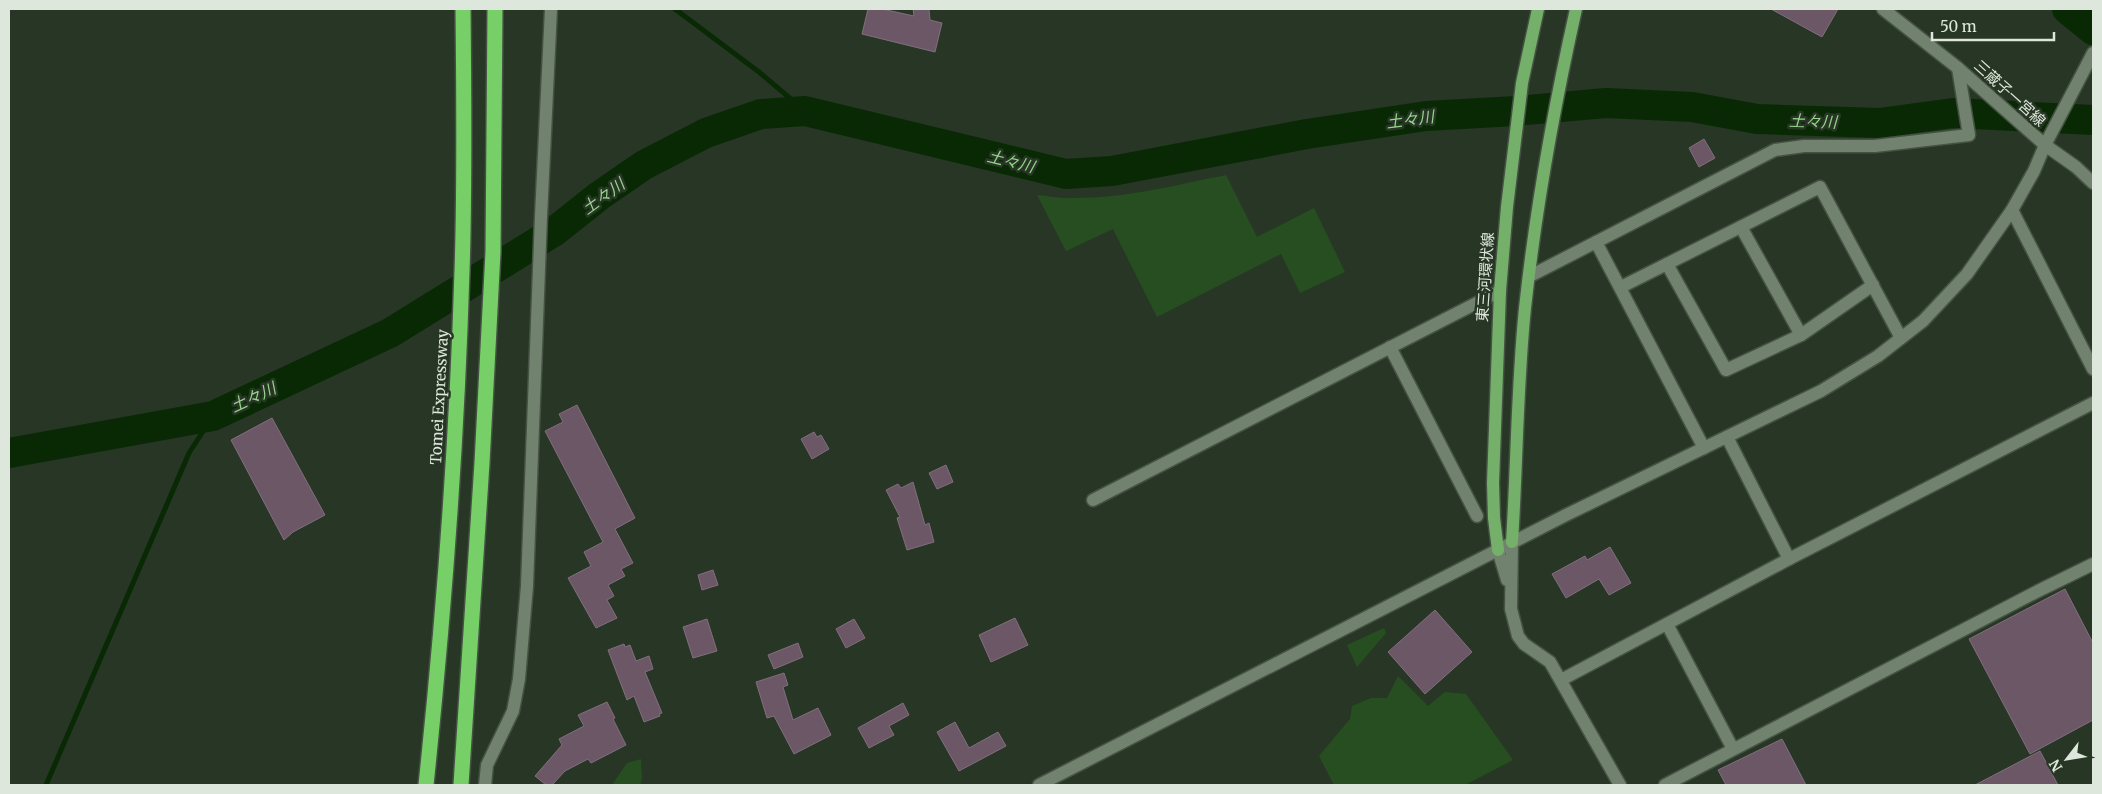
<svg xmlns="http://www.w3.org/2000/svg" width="2102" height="794" viewBox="0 0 2102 794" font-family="Merriweather,'Noto Sans JP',serif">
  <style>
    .green { fill: #274e20 }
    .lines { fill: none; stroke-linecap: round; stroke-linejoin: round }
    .stream { stroke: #092905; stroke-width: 5 }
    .river { stroke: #092905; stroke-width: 30 }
    .building { fill: #6c5766; stroke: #836e7e }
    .minor-casing { stroke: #455243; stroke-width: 15 }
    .tertiary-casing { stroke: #455243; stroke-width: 15 }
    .secondary-casing { stroke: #455243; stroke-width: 15 }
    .primary-casing { stroke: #455243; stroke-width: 15 }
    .motorway-casing { stroke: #455243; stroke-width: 18 }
    .minor { stroke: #71826e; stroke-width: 12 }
    .tertiary { stroke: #71826e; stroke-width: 12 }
    .secondary { stroke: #71826e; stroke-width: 12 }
    .primary { stroke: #75b06a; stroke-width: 12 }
    .motorway { stroke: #77cf68; stroke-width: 15 }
    .labels { text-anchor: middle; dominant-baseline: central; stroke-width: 5; stroke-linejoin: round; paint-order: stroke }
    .street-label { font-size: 15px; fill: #dde7db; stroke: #273625 }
    .water-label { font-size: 16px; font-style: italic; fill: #97d58c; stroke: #273625 }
  </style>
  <rect width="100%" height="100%" fill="#273625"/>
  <!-- green -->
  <g class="green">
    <path d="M1226,175L1257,237L1314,208L1345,272L1300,293L1281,254L1157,317L1113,229L1066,251L1037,195C1049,196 1062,199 1075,198C1127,198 1176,185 1226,175Z"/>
    <path d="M1384,628L1386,633L1357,667L1347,645Z"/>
    <path d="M1398,676L1428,706L1445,692L1466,694L1513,760L1465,785H1334L1319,756L1350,719L1352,706L1371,698H1387Z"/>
    <path d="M641,759L642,778L640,785H612L627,763Z"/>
  </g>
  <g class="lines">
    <!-- stream -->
    <g class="stream">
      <path d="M675,9L759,72L805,111"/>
      <path d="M46,785L189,453L213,416"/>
    </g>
    <!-- river -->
    <g class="river">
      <path d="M2067,9L2093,30"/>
      <path d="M9,453L213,416L390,333L555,231L599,196L644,165L706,133L761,114L805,111L1066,174L1112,171L1307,134L1426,116L1516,111L1606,103L1692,107L1757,119L1879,123L1953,113L2093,120"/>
    </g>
  </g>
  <!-- building -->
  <g class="building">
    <path d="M868,9H882L914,16L913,9H929L930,20L942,23L935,52L862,34Z"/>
    <path d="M1771,9H1838L1822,37Z"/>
    <path d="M1704,139L1715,158L1699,167L1689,148Z"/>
    <path d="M577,405L635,518L615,529L633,563L621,569L625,576L608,585L614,596L607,600L617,618L596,628L568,578L591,566L584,552L603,542L545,431L563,422L559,414Z"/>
    <path d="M272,418L325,515L293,532L284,540L231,440Z"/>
    <path d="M814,432L817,437L821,435L829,449L812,459L801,439Z"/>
    <path d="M946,465L953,482L937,489L929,473Z"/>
    <path d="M913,482L925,525L929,523L934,542L907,550L897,518L900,517L886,490L898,484L901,488Z"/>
    <path d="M1610,547L1631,583L1609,595L1599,579L1566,598L1552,574L1585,556L1587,560Z"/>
    <path d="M713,570L718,585L702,590L698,575Z"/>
    <path d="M2065,589L2093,643V720L2030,754L1969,639Z"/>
    <path d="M1435,610L1472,652L1425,694L1388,652Z"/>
    <path d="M1015,618L1028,645L991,662L979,635Z"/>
    <path d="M707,619L717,651L693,658L683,627Z"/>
    <path d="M854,619L865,638L846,648L836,629Z"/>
    <path d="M798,643L803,657L774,669L768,655Z"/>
    <path d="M624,644L625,647L630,645L636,661L649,656L653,669L645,672L662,713L659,714L660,716L644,722L634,696L627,700L608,650Z"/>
    <path d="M784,673L788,685L783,687L793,720L818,708L831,735L794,754L774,716L767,718L756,682Z"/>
    <path d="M607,702L615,718L613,719L626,745L591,763L588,759L565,771L552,785H546L535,776L562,745L559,739L584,726L578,715Z"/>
    <path d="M903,703L909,715L889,726L894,735L869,748L858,728Z"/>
    <path d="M955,722L969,748L998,732L1006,746L959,771L937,732Z"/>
    <path d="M1782,739L1806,785H1726L1718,770Z"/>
    <path d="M2040,751L2058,785H1975Z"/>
  </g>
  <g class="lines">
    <defs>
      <g id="minor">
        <path d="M2012,210L2093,369"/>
        <path d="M1741,227L1801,335"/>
        <path d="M1596,242L1704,448"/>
        <path d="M1667,264L1726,370L1801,335L1873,285"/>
        <path d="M1530,276L1775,150L1804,146H1875L1969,135L1958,68"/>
        <path d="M1621,287L1820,187L1901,338"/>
        <path d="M1390,347L1477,516"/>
        <path d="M1727,437L1789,559"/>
        <path d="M1093,500L1500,291"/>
        <path d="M1512,542L1511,609L1518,636L1524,644L1550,662L1620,785"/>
        <path d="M1498,550L1507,580"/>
        <path d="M1667,624L1733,749"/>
        <path d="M1561,680L1789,559L2093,403"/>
        <path d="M485,785L487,765L513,711L519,679L527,586L541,216L551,9"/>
        <path d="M1665,785L2038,591L2093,564"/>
      </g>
      <path id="tertiary" d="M1039,785L1566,515L1821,391L1878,356L1923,321L1967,274L2012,210L2034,171L2045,145L2093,53"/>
      <path id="secondary" d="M1883,9L1958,68L2045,145L2076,167L2093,183"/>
      <g id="primary">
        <path d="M1512,542C1517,464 1517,386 1525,308C1536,207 1554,107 1576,9"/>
        <path d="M1498,550L1494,518L1493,483L1500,291L1507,207L1522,83L1538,9"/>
      </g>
      <g id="motorway">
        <path d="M426,785C444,614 457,442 462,271C465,184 464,96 463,9"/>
        <path d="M461,785L482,463L493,252L495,9"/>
      </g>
    </defs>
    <!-- minor casing -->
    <use href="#minor" class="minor-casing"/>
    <!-- tertiary casing -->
    <use href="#tertiary" class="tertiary-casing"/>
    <!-- secondary casing -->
    <use href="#secondary" class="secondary-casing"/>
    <!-- primary casing -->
    <use href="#primary" class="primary-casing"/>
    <!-- motorway casing -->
    <use href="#motorway" class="motorway-casing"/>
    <!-- minor -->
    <use href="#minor" class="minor"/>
    <!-- tertiary -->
    <use href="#tertiary" class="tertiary"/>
    <!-- secondary -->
    <use href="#secondary" class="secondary"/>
    <!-- primary -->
    <use href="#primary" class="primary"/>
    <!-- motorway -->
    <use href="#motorway" class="motorway"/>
  </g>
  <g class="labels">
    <!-- street labels -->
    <g class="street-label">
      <text transform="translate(2010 93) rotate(42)">三蔵子一宮線</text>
      <text transform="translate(1485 277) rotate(-86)">東三河環状線</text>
      <text transform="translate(439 397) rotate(-87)">Tomei Expressway</text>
    </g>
    <!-- water labels -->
    <g class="water-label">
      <text transform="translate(1410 119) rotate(-7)">土々川</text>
      <text transform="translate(1813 121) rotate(2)">土々川</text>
      <text transform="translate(1011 161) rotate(14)">土々川</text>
      <text transform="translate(603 196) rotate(-36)">土々川</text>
      <text transform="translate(253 397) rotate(-25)">土々川</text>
    </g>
  </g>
  <!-- border -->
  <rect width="2102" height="794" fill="none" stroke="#dde7db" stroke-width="20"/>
  <!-- north arrow -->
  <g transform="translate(2067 759) rotate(239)" stroke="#273625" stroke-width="4" paint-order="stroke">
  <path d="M0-4L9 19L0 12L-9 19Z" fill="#dde7db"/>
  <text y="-8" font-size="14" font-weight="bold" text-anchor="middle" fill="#dde7db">N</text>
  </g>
  <!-- scale -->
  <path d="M1932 32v8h122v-8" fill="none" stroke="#dde7db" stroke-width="2.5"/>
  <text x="1940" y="32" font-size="15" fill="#dde7db" stroke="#273625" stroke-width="4" paint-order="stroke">50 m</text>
</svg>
